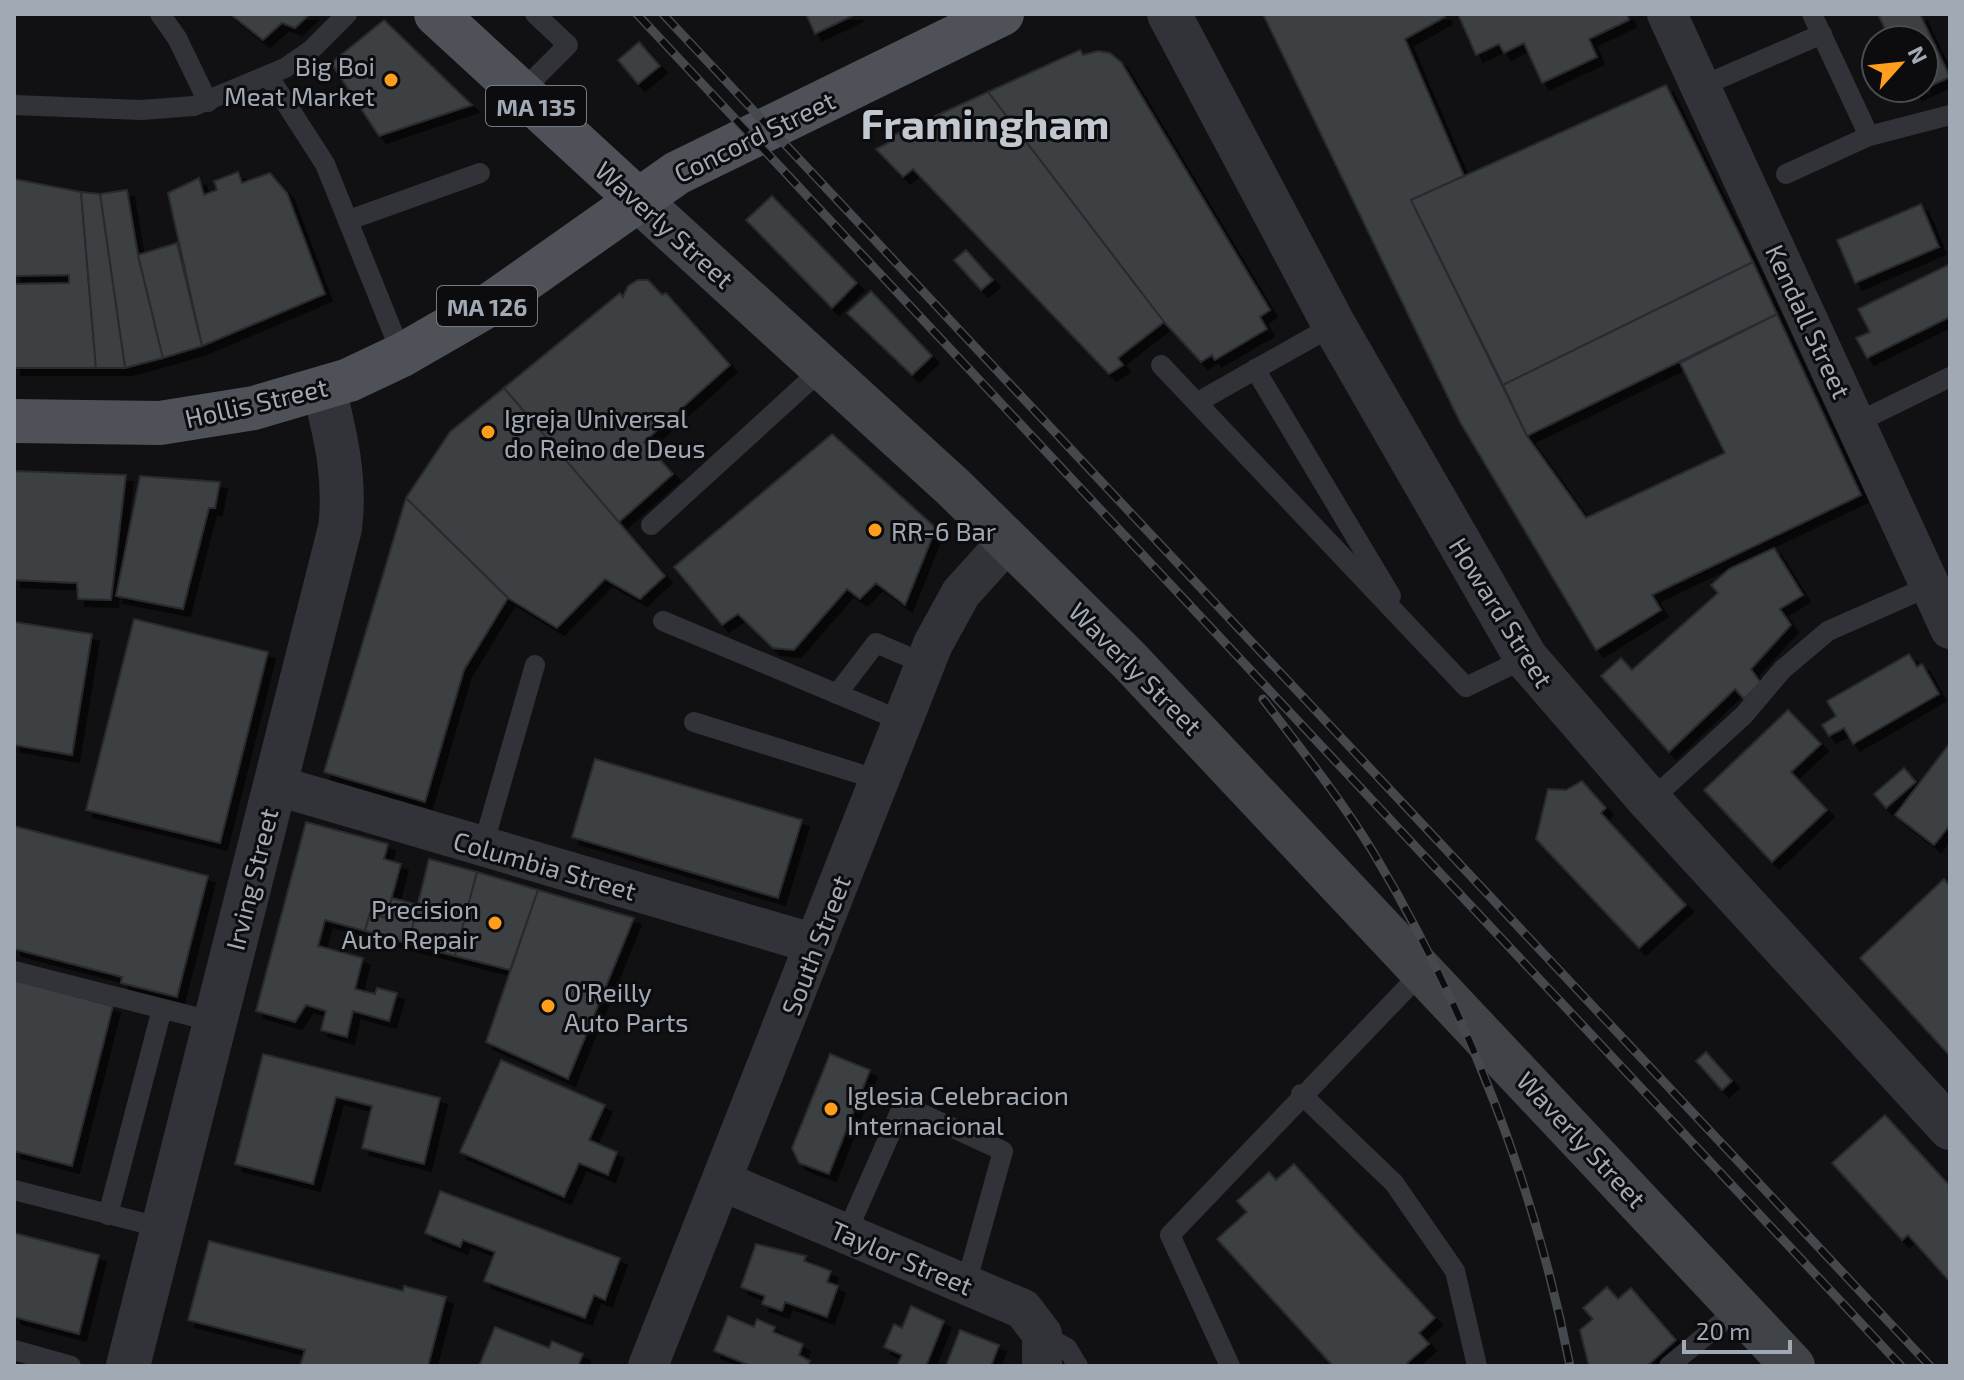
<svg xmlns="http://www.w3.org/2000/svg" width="1964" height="1380" viewBox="0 0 1964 1380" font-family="'Exo 2',sans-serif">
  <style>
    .building { fill: #3d3f43; stroke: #2b2b2f; stroke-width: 2; filter: url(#shadow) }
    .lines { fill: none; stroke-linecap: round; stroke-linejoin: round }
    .service { stroke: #323338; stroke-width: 20 }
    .minor { stroke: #323338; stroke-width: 40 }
    .tertiary { stroke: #323338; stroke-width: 44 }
    .secondary { stroke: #404348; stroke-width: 44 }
    .primary { stroke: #4e5157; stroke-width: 44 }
    .rail-casing { stroke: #45484d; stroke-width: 9 }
    .rail { stroke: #0c0c0e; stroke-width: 6; stroke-dasharray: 18; stroke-linecap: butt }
    .poi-dot { fill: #ff9d1d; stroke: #0c0c0e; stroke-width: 3 }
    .labels { text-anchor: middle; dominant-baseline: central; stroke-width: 6; stroke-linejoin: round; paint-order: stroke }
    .shield { fill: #0c0c0e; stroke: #747a83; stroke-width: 2 }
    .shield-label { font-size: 24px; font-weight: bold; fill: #a1a9b5 }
    .poi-label { font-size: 26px; fill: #a1a9b5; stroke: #0c0c0e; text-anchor: start }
    .street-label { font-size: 26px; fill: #a1a9b5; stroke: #0c0c0e }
    .town-label { font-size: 42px; font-weight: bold; fill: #c2c8d0; stroke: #0c0c0e }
  </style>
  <defs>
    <filter id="shadow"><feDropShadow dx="7" dy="7" stdDeviation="0" flood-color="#0009"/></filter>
  </defs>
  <rect width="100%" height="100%" fill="#111113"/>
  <!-- building -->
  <g class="building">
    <path d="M230,14H310L295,28L282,23L263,40Z"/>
    <path d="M806,14H856L815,34Z"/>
    <path d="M1263,14H1444L1445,17L1405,39L1464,176L1411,200L1527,436L1586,518L1725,453L1680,363L1777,314L1861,495L1652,595L1661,610L1596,650L1460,422Z"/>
    <path d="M1458,14H1627L1629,20L1589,39L1597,57L1542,83L1524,43L1504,53L1499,44L1476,55Z"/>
    <path d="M1878,14H1920L1950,77L1915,93L1912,88H1924V40H1890Z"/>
    <path d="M384,20L472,105L379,136L331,63Z"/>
    <path d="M639,42L660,66L638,84L618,60Z"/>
    <path d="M1080,50L1083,55L1098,51L1110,53L1121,62L1270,310L1260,317L1267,329L1215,360L1212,355L1201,362L1164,322L988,92Z"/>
    <path d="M1666,85L1753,262L1503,385L1411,200Z"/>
    <path d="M988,92L1164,322L1118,358L1123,365L1109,374L913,169L903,177L876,149L888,143L885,139Z"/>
    <path d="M238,172L242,183L270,173L287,193L325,294L202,346L168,193L199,178L204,195L217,190L214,181Z"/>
    <path d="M14,179L81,192L96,368H14V284L69,283V275L14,276Z"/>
    <path d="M127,190L138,255L163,358L125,368L100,194Z"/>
    <path d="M81,192L100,194L125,368H96Z"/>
    <path d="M772,196L857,283L832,308L746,220Z"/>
    <path d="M1921,204L1939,247L1855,283L1837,240Z"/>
    <path d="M177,243L202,346L163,358L138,255Z"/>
    <path d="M966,250L993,280L981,290L954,260Z"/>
    <path d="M1753,262L1777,314L1527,436L1503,385Z"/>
    <path d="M1950,264V317L1867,358L1856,338L1870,332L1858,309Z"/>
    <path d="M638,280H648L662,295L666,293L730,365L644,442L673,474L618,523L504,388L620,293L623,297L628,286Z"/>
    <path d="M871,291L932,356L912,375L847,313Z"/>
    <path d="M504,388L665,576L640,599L605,579L557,628L508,598L406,498L450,432Z"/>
    <path d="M832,434L936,528L905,605L876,583L860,599L847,589L794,650L773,648L738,614L722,625L674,567Z"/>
    <path d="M14,471L126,475L111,600L78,599L77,583L14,580Z"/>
    <path d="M140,476L220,482L215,508H209L183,609L116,596Z"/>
    <path d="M406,498L508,598L464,670L425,802L324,772Z"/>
    <path d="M1774,548L1803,595L1780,609L1791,625L1751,669L1761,683L1744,699L1735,689L1669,752L1601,676L1621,658L1632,670L1718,593L1711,585L1729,569Z"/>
    <path d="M134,619L268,652L220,843L86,810Z"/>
    <path d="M14,622L92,634L72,755L14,745Z"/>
    <path d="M1909,654L1917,667L1922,664L1939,694L1853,744L1844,728L1829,736L1822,725L1836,716L1827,701Z"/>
    <path d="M1788,710L1821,744L1791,772L1827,810L1772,862L1704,790Z"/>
    <path d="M1950,743V825L1934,845L1895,815Z"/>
    <path d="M595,759L802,820L778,898L572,837Z"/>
    <path d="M1904,768L1916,782L1886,808L1874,794Z"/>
    <path d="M1582,781L1606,808L1601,813L1686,905L1639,948L1536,839L1548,789L1566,790Z"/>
    <path d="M306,822L388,844L384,859L401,864L386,918L370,913L365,931L325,920L318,946L363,958L355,989L375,994L377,988L397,993L389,1021L353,1011L347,1037L321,1030L326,1011L306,1005L295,1022L256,1011Z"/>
    <path d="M14,826L208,876L177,997L121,983L122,977L14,949Z"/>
    <path d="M429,859L477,872L455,956L408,944Z"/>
    <path d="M477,872L538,890L510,970L455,956Z"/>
    <path d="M1944,879L1950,886V1056L1860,958Z"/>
    <path d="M538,890L634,918L568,1079L486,1042Z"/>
    <path d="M392,898L418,905L408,944L365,931L370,913L386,918Z"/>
    <path d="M14,980L113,1006L72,1166L14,1151Z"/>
    <path d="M1706,1052L1732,1081L1722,1090L1696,1061Z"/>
    <path d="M263,1054L440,1098L424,1164L362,1148L372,1106L336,1097L313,1184L235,1164Z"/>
    <path d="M830,1054L870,1070L829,1174L799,1163L792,1148Z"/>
    <path d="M501,1060L605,1105L589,1140L617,1152L608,1175L579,1163L564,1197L460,1152Z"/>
    <path d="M1885,1115L1950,1186V1282L1908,1235L1902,1240L1832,1163Z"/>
    <path d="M1294,1164L1435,1318L1419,1333L1429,1344L1407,1363L1410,1366H1333L1217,1239L1247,1212L1237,1201L1269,1172L1276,1180Z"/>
    <path d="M440,1191L620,1258L605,1300L594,1295L585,1318L484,1281L495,1252L463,1240L460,1247L425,1233Z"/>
    <path d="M14,1233L99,1255L79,1334L14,1317Z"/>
    <path d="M209,1241L403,1291L404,1286L446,1297L428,1366H300L305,1350L188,1320Z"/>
    <path d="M756,1244L806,1256L804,1261L831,1271L827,1282L838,1286L827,1317L785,1302L782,1311L762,1304L765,1296L741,1287Z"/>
    <path d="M1607,1287L1618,1299L1631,1288L1676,1340L1647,1366H1589L1580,1330L1593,1319L1583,1308Z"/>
    <path d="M911,1306L944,1321L926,1366H897L902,1355L884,1347L894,1324L902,1328Z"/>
    <path d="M728,1316L754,1327L757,1319L775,1327L773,1332L803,1344L799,1355L810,1361L808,1366H751L714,1351Z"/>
    <path d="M495,1327L549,1348L552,1341L583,1354L578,1366H479Z"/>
    <path d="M960,1330L999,1345L991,1366H946Z"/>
  </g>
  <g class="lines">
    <!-- service -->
    <g class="service">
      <path d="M160,14L177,38L208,102"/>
      <path d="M1812,14L1869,136"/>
      <path d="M269,77L325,164L402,355"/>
      <path d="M1702,86L1822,34"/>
      <path d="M521,92L568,45L535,14"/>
      <path d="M14,105L141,110L194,106L285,68L311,50L347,14"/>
      <path d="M1786,174L1869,136L1950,115"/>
      <path d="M349,220L480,173"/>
      <path d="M1161,365L1466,687L1526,658"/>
      <path d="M1255,369L1391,596"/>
      <path d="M1198,402L1334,325"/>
      <path d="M1856,423L1950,377"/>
      <path d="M651,525L822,369"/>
      <path d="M663,621L902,721"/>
      <path d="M837,694L876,643L925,664"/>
      <path d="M694,722L879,780"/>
      <path d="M1650,801L1744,715L1783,669L1828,631L1930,586"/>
      <path d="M483,846L535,665"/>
      <path d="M14,971L215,1022"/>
      <path d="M1301,1094L1394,1183L1455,1271L1477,1366"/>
      <path d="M14,1190L163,1228"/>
      <path d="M108,1215L162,1009"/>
      <path d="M846,1234L903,1105L1003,1151L966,1284"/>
      <path d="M1042,1334L1067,1348L1078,1366"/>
      <path d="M14,1350L71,1366"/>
      <path d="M1230,1366L1170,1235L1424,970"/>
      <path d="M1669,1366L1739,1308"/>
    </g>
    <!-- minor -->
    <g class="minor">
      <path d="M1667,14L1950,629"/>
      <path d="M275,785L815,944"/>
      <path d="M722,1181L1023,1309L1042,1334V1366"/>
      <path d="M648,1366L933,644L961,593L1009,540"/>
    </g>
    <!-- tertiary -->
    <g class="tertiary">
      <path d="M1169,14L1334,325L1526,658L1650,801L1950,1128"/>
      <path d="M128,1366L340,528C346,479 336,437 324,389"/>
    </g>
    <!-- secondary -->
    <path class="secondary" d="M636,198L953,487L1129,660L1793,1366"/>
    <!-- primary -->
    <g class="primary">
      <path d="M436,14L636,198"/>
      <path d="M14,421L160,423L254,408L349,380L402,355L494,302L677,173L1002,14"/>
    </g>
    <defs>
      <g id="rail">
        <path d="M637,14L1901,1366"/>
        <path d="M663,14L1930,1366"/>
        <path d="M1263,699C1301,749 1341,799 1373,852C1467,1009 1535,1186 1570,1366"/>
      </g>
    </defs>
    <!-- rail casing -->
    <use href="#rail" class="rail-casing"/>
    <!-- rail -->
    <use href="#rail" class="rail"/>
  </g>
  <!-- markers -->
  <g class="poi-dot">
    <circle cx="391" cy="80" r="8"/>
    <circle cx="488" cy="432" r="8"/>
    <circle cx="875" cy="530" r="8"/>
    <circle cx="495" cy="923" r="8"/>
    <circle cx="548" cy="1006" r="8"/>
    <circle cx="831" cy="1109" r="8"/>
  </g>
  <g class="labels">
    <!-- shield labels -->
    <g class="shield">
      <rect x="486" y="86" width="100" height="40" rx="6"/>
      <rect x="437" y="286" width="100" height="40" rx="6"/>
    </g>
    <g class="shield-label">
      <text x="536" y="106">MA 135</text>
      <text x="487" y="306">MA 126</text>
    </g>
    <!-- poi labels -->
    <g class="poi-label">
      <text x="375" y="65" text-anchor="end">Big Boi<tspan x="375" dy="30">Meat Market</tspan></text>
      <text x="504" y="417">Igreja Universal<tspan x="504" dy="30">do Reino de Deus</tspan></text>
      <text x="891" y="530">RR-6 Bar</text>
      <text x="479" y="908" text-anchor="end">Precision<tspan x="479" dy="30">Auto Repair</tspan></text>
      <text x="564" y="991">O'Reilly<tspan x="564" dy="30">Auto Parts</tspan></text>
      <text x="847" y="1094">Iglesia Celebracion<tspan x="847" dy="30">Internacional</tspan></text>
    </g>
    <!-- street labels -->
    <g class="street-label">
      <text transform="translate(754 136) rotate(-26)">Concord Street</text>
      <text transform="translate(665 224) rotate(42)">Waverly Street</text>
      <text transform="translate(1809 321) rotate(65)">Kendall Street</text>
      <text transform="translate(256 402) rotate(-13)">Hollis Street</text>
      <text transform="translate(1502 612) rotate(58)">Howard Street</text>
      <text transform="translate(1136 668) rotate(45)">Waverly Street</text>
      <text transform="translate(545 865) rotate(16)">Columbia Street</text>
      <text transform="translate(251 879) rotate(-76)">Irving Street</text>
      <text transform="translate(815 945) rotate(-69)">South Street</text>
      <text transform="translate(1582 1139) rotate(47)">Waverly Street</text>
      <text transform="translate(902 1257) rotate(23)">Taylor Street</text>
    </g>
    <!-- town labels -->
    <g class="town-label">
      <text x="985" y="122">Framingham</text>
    </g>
  </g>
  <!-- border -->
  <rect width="1964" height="1380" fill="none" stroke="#a1a9b5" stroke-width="32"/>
  <!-- north arrow -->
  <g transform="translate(1900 64) rotate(63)"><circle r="38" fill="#0c0c0e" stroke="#484b51" stroke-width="2"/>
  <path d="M0-6L14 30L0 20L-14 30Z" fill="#ff9d1d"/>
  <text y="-12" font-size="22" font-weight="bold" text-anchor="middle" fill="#a1a9b5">N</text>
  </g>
  <!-- scale -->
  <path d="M1684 1340v12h106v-12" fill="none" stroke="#a1a9b5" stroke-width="4"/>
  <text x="1696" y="1340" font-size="24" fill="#a1a9b5" stroke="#0c0c0e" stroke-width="6" paint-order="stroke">20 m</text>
</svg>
